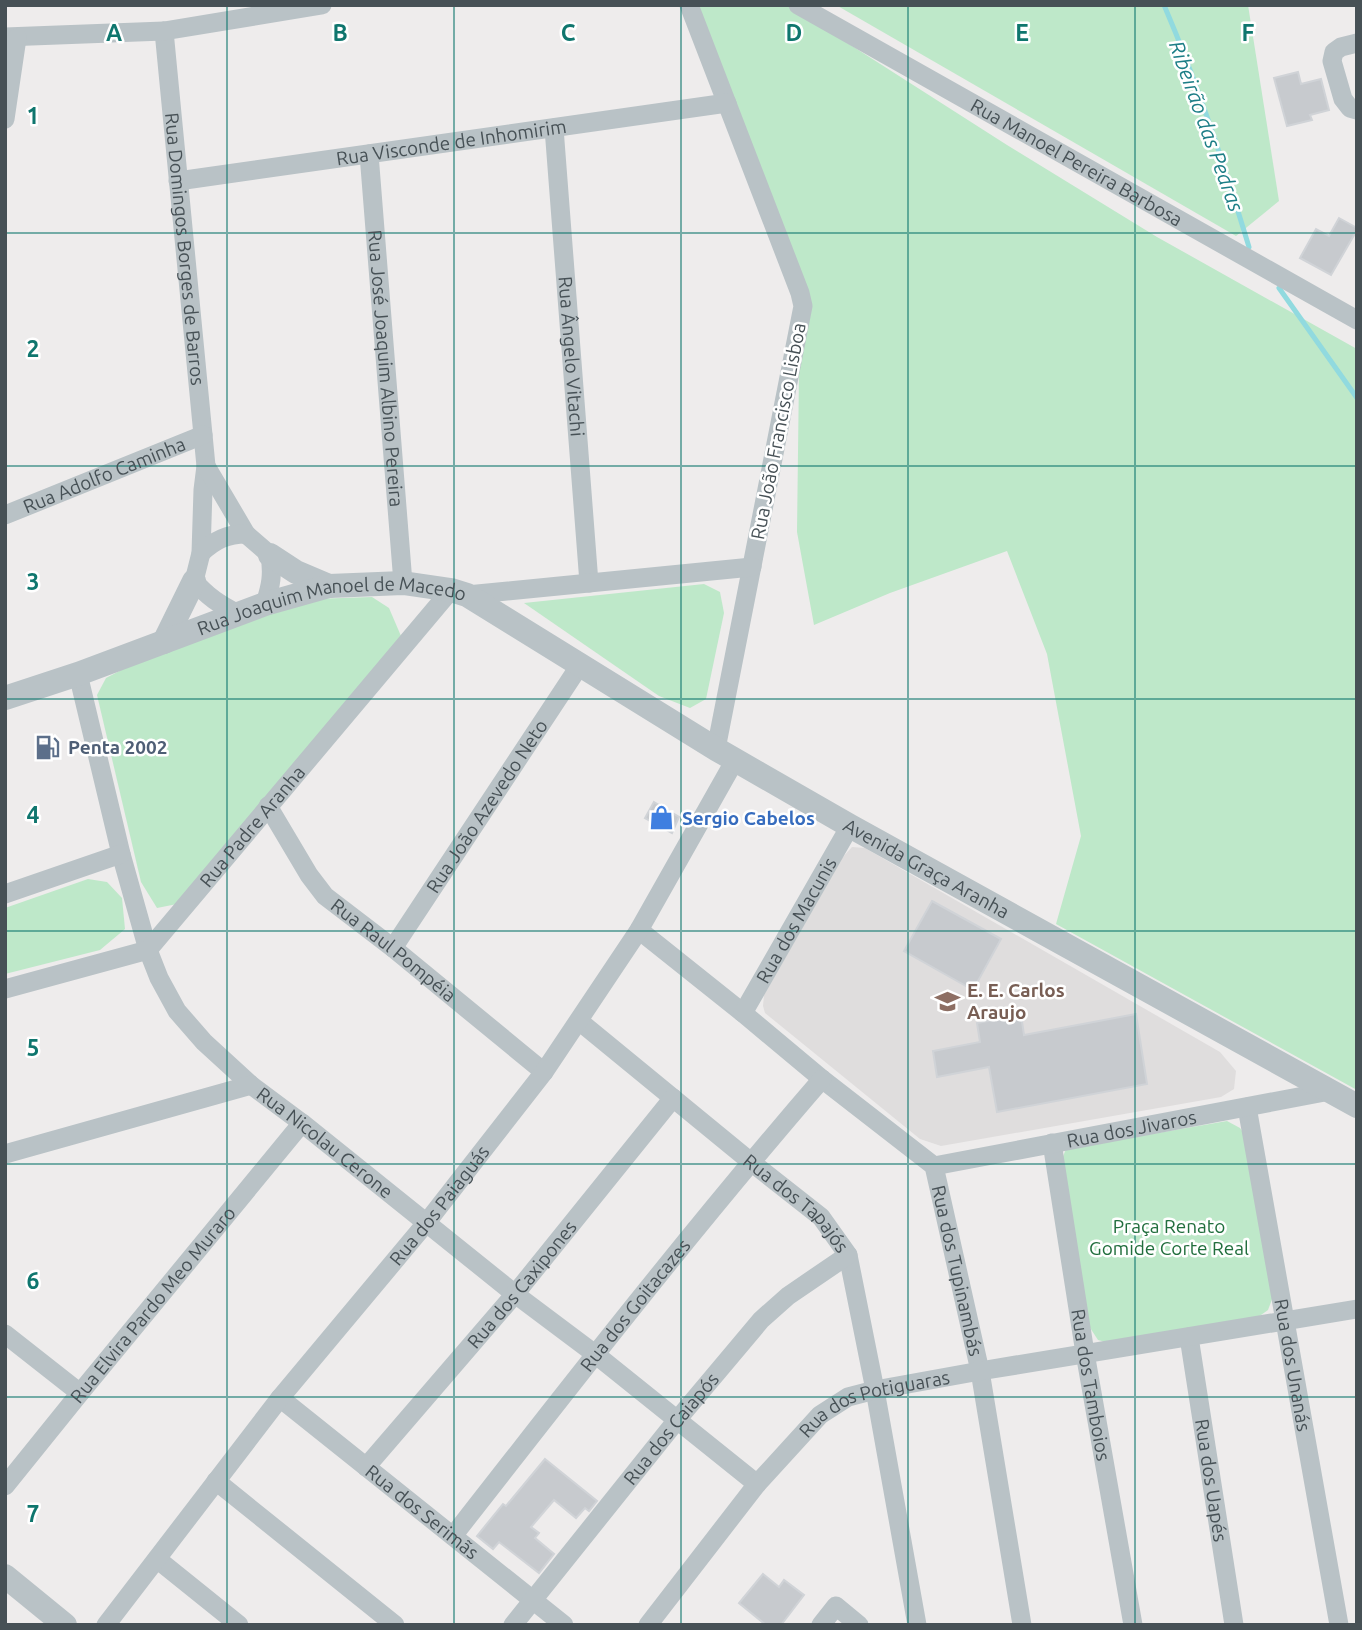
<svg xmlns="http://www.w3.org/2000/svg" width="1362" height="1630" viewBox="0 0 1362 1630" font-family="Ubuntu,sans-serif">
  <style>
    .education { fill: #dfdddd }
    .green { fill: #bee8c9 }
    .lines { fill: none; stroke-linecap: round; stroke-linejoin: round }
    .stream { stroke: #91dadf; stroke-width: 5 }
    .building { fill: #c7cace; stroke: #d0d3d7; stroke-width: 2 }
    .minor { stroke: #b9c2c6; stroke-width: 19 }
    .tertiary { stroke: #b9c2c6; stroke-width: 24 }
    .grid { fill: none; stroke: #0f766e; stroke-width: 2; stroke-opacity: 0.55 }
    .labels { text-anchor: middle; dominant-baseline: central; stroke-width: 5; stroke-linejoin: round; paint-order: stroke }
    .street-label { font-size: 19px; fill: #475156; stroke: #fff }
    .service-label { font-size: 19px; font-weight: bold; fill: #4e5e75; stroke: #fff; text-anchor: start }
    .shop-label { font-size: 19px; font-weight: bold; fill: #366cbe; stroke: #fff; text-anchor: start }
    .education-label { font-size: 19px; font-weight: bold; fill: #785e54; stroke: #fff; text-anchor: start }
    .park-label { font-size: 19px; fill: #216e3d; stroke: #fff }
    .water-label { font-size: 21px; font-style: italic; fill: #1c7e86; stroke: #fff }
    .grid-label { font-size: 23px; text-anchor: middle; font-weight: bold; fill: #0f766e; stroke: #fff; stroke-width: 5; stroke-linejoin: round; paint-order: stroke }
  </style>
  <rect width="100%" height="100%" fill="#eeecec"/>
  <!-- education -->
  <path class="education" d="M852,847L865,848L1220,1052L1236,1071L1234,1089L1221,1097L941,1146L920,1139L765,1013L763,1006L764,995L842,858Z"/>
  <!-- green -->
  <g class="green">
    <path d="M689,5H788L1007,145L1157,237L1357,349V1090L1056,924L1081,836L1047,654L1007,551L890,593L814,625L797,532L800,293Z"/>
    <path d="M836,5H1248L1279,201L1236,236Z"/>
    <path d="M704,584L720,592L724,613L706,699L690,708L659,696L524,603Z"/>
    <path d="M372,597L389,608L401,636L177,904L157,908L141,882L97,695L106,678L129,666L312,599Z"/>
    <path d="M88,879L107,882L122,898L125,929L100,950L5,974V908Z"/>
    <path d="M1227,1121L1240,1128L1250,1142L1275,1291L1268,1310L1254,1320L1113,1344L1098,1340L1085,1320L1062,1159L1066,1149Z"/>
  </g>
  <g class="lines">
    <!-- stream -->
    <g class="stream">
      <path d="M1164,5C1198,84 1224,165 1249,247"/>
      <path d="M1279,288L1357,398"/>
    </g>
  </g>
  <!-- building -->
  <g class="building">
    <path d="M1298,72L1301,84L1321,79L1329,110L1310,115L1312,120L1287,126L1274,78Z"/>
    <path d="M1339,218L1357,228V230L1331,275L1300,258L1316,229L1329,236Z"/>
    <path d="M654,802L679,817L672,833L645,818Z"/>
    <path d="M932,901L1001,939L973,990L904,951Z"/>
    <path d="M1136,1014L1147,1084L997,1112L989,1067L937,1077L933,1051L980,1042L977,1023L1021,1015L1024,1035Z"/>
    <path d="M545,1459L597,1501L589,1511L585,1508L576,1518L554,1500L531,1527L539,1533L535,1538L554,1554L539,1573L499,1542L493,1549L477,1536L503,1504L506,1506Z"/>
    <path d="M763,1574L779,1587L784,1580L804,1595L781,1625H766L739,1603Z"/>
  </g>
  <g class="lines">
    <!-- minor -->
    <g class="minor">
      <path d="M689,5L800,293L803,306L716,749"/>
      <path id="s1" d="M798,5L1357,320"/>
      <path id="s2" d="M164,31L206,466L203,490L201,553L194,581C208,597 219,604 238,614"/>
      <path d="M5,37L164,31L322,5"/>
      <path d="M1357,43L1341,47L1334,52L1332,61L1343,99L1350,108L1357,110"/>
      <path d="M5,119L17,38"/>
      <path id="s3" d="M554,128L589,583"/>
      <path id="s4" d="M369,154L403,583"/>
      <path id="s5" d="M178,181L727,103"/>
      <path d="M206,466L246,534L270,555C273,575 271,585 265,604"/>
      <path id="s6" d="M5,515L203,435"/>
      <path d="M201,553C215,540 227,534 246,534"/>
      <path d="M467,595L752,567"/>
      <path id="s7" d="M78,674L121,854L148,950L159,978L177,1011L204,1042L251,1085L302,1123L515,1294L595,1354L757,1484"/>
      <path id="s8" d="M268,806L309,875L325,896L393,948L544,1072"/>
      <path d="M5,894L121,854"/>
      <path id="s9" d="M639,930L743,1013L822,1079L934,1166L980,1371L1022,1625"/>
      <path id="s10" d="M393,948L580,665"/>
      <path id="s11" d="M5,989L148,950L451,590"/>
      <path id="s12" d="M743,1013L850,826"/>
      <path id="s13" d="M579,1021L751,1162L821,1217L848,1255L875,1390L917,1625"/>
      <path id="s14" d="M1247,1107L1339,1625"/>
      <path id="s15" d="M1052,1143L1085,1353L1133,1625"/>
      <path d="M5,1154L251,1085"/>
      <path id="s16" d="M934,1166L1330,1091"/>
      <path d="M5,1334L80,1393"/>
      <path id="s17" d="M1189,1337L1234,1625"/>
      <path id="s18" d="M280,1398L564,1625"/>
      <path id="s19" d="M366,1467L515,1294L673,1098"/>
      <path d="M216,1481L395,1625"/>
      <path id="s20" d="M5,1486L80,1393L302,1123"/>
      <path id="s21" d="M453,1536C573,1382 694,1227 822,1079"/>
      <path d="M157,1559L239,1625"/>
      <path id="s22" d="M106,1625L280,1398L427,1222L544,1072L639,930L735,760"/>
      <path id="s23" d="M513,1625L677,1420L761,1320L788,1296L848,1255"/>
      <path id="s24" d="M648,1625L757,1484L820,1415L848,1397L875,1390L980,1371L1357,1309"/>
      <path d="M821,1625L836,1606L859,1625"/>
    </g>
    <!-- tertiary -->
    <g class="tertiary">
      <path d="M270,555L296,572L329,586"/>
      <path d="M164,642L194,581"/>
      <path id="s25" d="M5,698L78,674L265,604L329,586L403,583L451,590L467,595L716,749L850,826L1357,1106"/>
      <path d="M5,1576L65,1625"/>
    </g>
  </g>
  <!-- grid -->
  <path class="grid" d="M227,5V1625M454,5V1625M681,5V1625M908,5V1625M1135,5V1625M5,233H1357M5,466H1357M5,699H1357M5,931H1357M5,1164H1357M5,1397H1357"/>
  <!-- icons -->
  <defs>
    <symbol id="fuel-bare" viewBox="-9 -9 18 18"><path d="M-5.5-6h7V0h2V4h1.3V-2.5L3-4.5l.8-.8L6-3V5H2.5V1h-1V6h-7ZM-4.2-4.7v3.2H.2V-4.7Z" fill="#5c6f8a" stroke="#fff" stroke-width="2.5" paint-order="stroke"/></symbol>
    <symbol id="shop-bare" viewBox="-9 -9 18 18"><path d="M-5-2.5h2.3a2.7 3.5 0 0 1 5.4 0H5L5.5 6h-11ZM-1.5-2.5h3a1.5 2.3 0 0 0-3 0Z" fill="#3f7fe0" stroke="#fff" stroke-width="2.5" paint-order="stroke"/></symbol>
    <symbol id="school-bare" viewBox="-9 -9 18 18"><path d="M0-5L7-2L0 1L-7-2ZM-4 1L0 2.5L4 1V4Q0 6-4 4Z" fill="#8d6e63" stroke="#fff" stroke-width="2.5" paint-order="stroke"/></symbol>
  </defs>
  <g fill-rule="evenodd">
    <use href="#fuel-bare" x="30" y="730" width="35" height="35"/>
    <use href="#shop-bare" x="644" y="800" width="35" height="35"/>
    <use href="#school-bare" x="930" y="984" width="35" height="35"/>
  </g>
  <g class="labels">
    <!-- street labels -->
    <g class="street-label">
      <text stroke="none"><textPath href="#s5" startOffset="276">Rua Visconde de Inhomirim</textPath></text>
      <text stroke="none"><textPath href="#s1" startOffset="320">Rua Manoel Pereira Barbosa</textPath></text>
      <text stroke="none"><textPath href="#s2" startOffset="219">Rua Domingos Borges de Barros</textPath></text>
      <text stroke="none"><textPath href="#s3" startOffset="229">Rua Ângelo Vitachi</textPath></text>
      <text stroke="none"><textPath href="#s4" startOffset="215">Rua José Joaquim Albino Pereira</textPath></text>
      <text transform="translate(778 431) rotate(-79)">Rua João Francisco Lisboa</text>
      <text stroke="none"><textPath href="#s6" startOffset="107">Rua Adolfo Caminha</textPath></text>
      <text stroke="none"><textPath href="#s25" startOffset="343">Rua Joaquim Manoel de Macedo</textPath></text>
      <text stroke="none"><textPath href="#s10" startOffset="170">Rua João Azevedo Neto</textPath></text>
      <text stroke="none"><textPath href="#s11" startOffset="310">Rua Padre Aranha</textPath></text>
      <text stroke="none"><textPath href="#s25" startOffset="1017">Avenida Graça Aranha</textPath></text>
      <text stroke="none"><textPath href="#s12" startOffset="107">Rua dos Macunis</textPath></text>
      <text stroke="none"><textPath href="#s8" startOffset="194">Rua Raul Pompéia</textPath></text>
      <text stroke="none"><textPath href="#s16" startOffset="201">Rua dos Jivaros</textPath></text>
      <text stroke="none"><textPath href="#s7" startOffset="551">Rua Nicolau Cerone</textPath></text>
      <text stroke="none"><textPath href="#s13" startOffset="284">Rua dos Tapajós</textPath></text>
      <text stroke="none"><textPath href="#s22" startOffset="536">Rua dos Paiaguás</textPath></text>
      <text stroke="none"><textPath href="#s9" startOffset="485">Rua dos Tupinambás</textPath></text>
      <text stroke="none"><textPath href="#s19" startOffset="240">Rua dos Caxipones</textPath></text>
      <text stroke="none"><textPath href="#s20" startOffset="234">Rua Elvira Pardo Meo Muraro</textPath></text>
      <text stroke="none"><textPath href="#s21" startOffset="294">Rua dos Goitacazes</textPath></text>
      <text stroke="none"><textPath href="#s14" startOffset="262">Rua dos Unanás</textPath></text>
      <text stroke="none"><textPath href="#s15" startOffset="245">Rua dos Tamboios</textPath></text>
      <text stroke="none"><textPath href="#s24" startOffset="327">Rua dos Potiguaras</textPath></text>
      <text stroke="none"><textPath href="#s23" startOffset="252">Rua dos Caiapós</textPath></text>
      <text stroke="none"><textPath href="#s17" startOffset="145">Rua dos Uapés</textPath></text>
      <text stroke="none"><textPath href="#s18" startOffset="182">Rua dos Serimãs</textPath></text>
    </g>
    <!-- service labels -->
    <g class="service-label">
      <text x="68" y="747">Penta 2002</text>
    </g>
    <!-- shop labels -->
    <g class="shop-label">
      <text x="682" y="818">Sergio Cabelos</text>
    </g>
    <!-- education labels -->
    <g class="education-label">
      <text x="967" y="990">E. E. Carlos<tspan x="967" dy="22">Araujo</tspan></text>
    </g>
    <!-- park labels -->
    <g class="park-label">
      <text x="1169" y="1226">Praça Renato<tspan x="1169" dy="22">Gomide Corte Real</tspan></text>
    </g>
    <!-- water labels -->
    <g class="water-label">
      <text transform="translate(1207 126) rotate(70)">Ribeirão das Pedras</text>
    </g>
  </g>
  <g class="grid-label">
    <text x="114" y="41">A</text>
    <text x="340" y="41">B</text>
    <text x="568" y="41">C</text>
    <text x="794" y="41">D</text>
    <text x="1022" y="41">E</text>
    <text x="1248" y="41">F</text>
    <text x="33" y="124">1</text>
    <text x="33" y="357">2</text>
    <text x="33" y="590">3</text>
    <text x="33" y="823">4</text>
    <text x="33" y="1056">5</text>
    <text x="33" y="1289">6</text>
    <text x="33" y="1522">7</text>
  </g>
  <!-- border -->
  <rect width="1362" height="1630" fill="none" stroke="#475156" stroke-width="14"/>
</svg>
